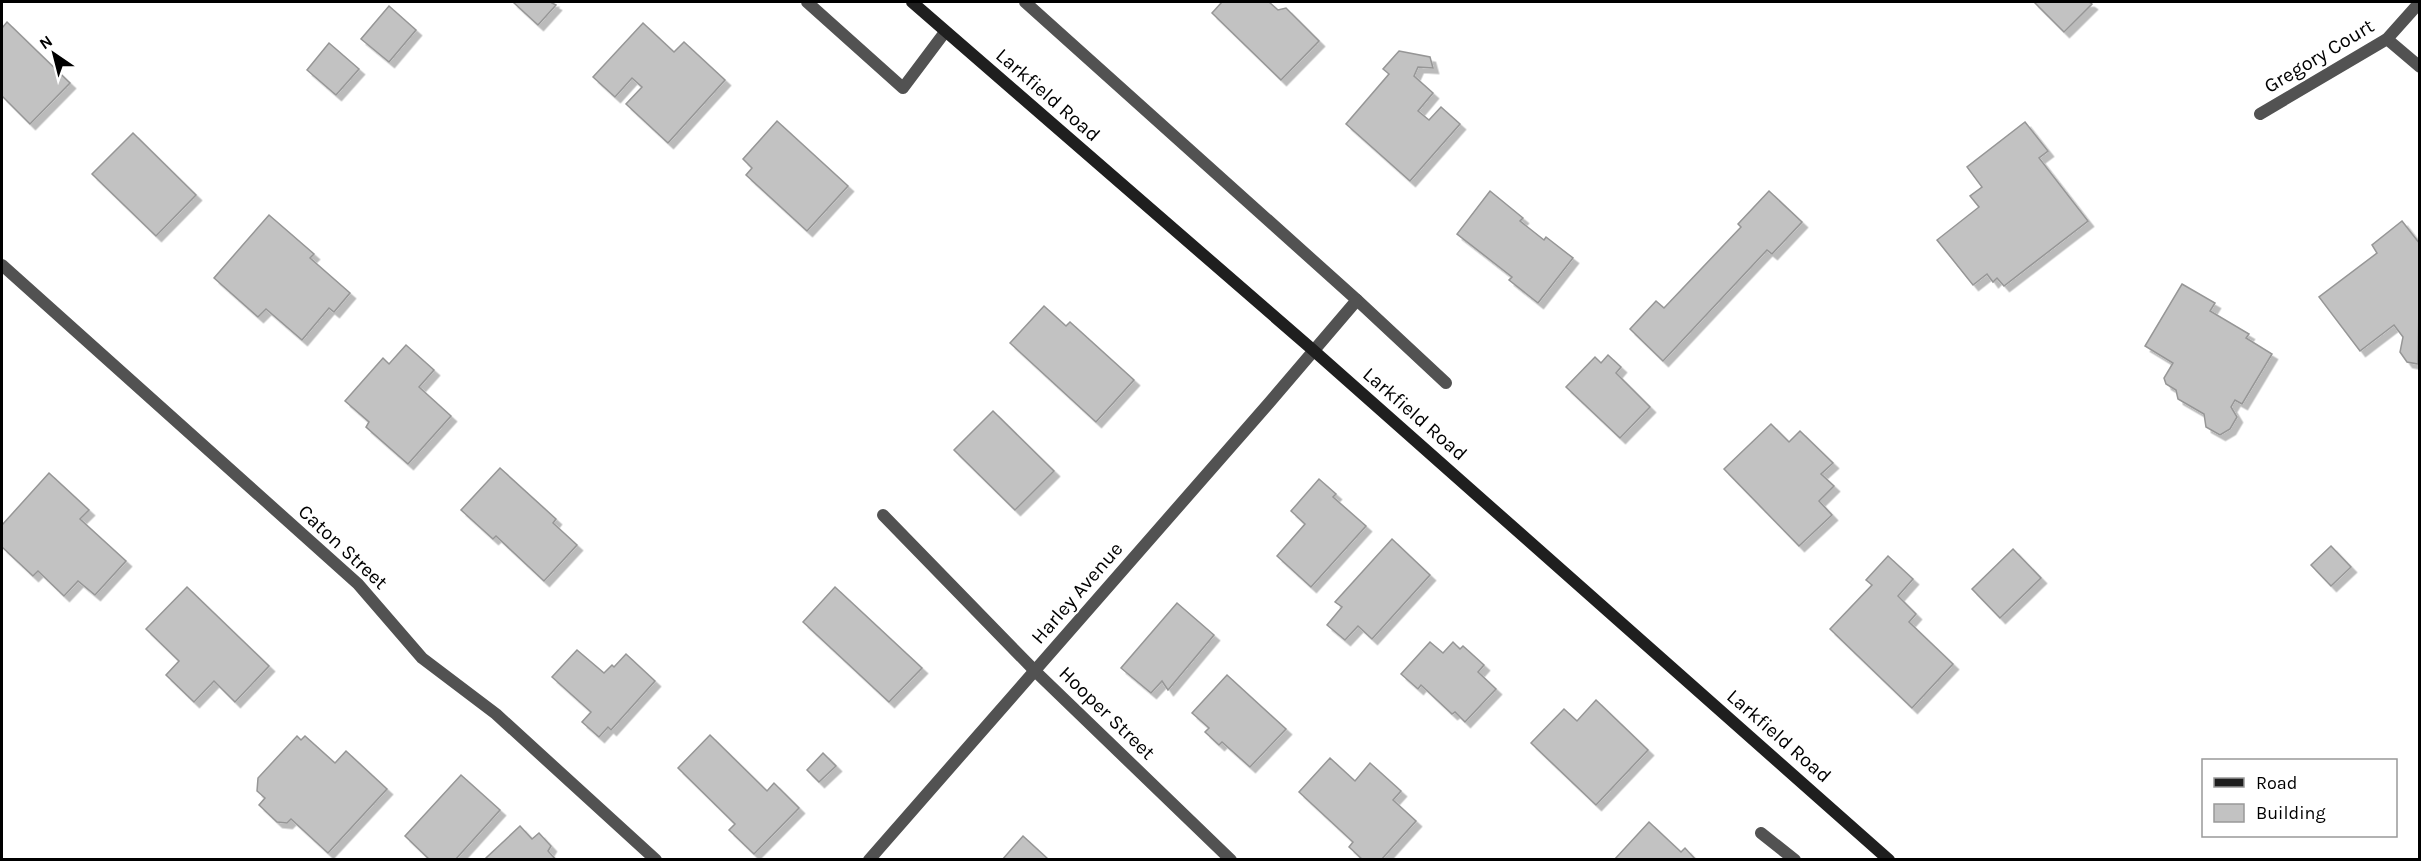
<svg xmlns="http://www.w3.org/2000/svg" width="2421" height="861" viewBox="0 0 2421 861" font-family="Karla,sans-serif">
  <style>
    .building { fill: #c2c2c2; stroke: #969696; stroke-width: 1.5; filter: url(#shadow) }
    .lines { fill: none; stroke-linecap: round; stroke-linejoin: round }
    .lane { stroke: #525252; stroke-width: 12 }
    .street { stroke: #525252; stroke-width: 12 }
    .secondary { stroke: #1f1f1f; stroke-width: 12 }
    .labels { text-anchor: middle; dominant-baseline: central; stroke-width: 4.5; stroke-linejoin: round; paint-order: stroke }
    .street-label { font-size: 20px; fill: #000; stroke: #fff }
  </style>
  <defs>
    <filter id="shadow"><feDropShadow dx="5.5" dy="5.5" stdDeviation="0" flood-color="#0004"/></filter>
  </defs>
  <rect width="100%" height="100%" fill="#fff"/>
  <!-- building -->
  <g class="building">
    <path d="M513,2H553L552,3L556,5L538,25Z"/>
    <path d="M1222,2H1269L1278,10L1286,8L1319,41L1281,80L1212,13Z"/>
    <path d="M2034,2H2089L2092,4L2064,32Z"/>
    <path d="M389,6L416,30L389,62L361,39Z"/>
    <path d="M7,22L70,83L30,124L2,96V28Z"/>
    <path d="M643,23L674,52L684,42L725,80L668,143L626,104L642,87L632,78L615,97L593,77Z"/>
    <path d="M329,43L359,69L336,95L307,70Z"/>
    <path d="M1399,51L1430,57L1433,68L1418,67L1414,76L1433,93L1418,111L1429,120L1441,107L1460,124L1410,181L1346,124L1389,74L1383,69Z"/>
    <path d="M777,121L848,186L807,231L746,175L752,168L743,159Z"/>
    <path d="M2025,122L2048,151L2039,158L2088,221L2004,286L1997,278L1993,282L1987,274L1973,285L1937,240L1979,207L1970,196L1982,187L1967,167Z"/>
    <path d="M133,133L196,195L156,236L92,174Z"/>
    <path d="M1490,191L1523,218L1520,221L1544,240L1546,237L1573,258L1538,303L1509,280L1512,277L1457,234Z"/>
    <path d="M1769,191L1802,222L1772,254L1767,250L1663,361L1630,329L1656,301L1664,308L1741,227L1738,224Z"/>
    <path d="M269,215L314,254L310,258L350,293L334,312L329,308L302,340L266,309L258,317L214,278Z"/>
    <path d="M2402,221L2420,244L2418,364L2407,362L2400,352L2403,337L2394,325L2360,351L2319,297L2377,253L2372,245Z"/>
    <path d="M2182,284L2215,303L2210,311L2249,334L2246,338L2272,354L2242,404L2235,400L2231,407L2237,417L2230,429L2220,435L2206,427L2204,414L2178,399L2176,390L2166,384L2164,378L2173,363L2145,346Z"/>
    <path d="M1044,306L1066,326L1070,322L1134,380L1096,422L1010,343Z"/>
    <path d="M406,345L434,370L419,387L451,416L408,464L366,427L369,422L345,401L383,358L389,364Z"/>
    <path d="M1608,355L1621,367L1616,373L1650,407L1620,438L1566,387L1595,357L1601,363Z"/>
    <path d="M993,411L1054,471L1015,510L954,450Z"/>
    <path d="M1771,424L1789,442L1800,431L1833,463L1821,474L1834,486L1819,501L1832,515L1799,546L1724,469Z"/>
    <path d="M500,468L556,519L553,523L577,545L544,581L496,536L493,539L461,510Z"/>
    <path d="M49,473L89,510L80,519L126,561L95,595L78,581L64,596L38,571L33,576L2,547V525Z"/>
    <path d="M1319,479L1336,494L1333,497L1366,526L1311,587L1277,556L1305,524L1291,511Z"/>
    <path d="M1392,539L1430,575L1372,639L1358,626L1345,640L1327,625L1342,607L1335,602Z"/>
    <path d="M2331,546L2351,567L2331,586L2311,565Z"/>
    <path d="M2013,549L2041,578L2000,618L1972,589Z"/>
    <path d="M1888,556L1913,579L1898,596L1916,614L1909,622L1953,664L1912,708L1830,629L1872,585L1866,580Z"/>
    <path d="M187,587L269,666L235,702L214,681L194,702L166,675L179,661L146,629Z"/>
    <path d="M835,587L922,668L889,702L803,622Z"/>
    <path d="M1177,603L1214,635L1168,690L1162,681L1151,693L1121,668Z"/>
    <path d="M1430,642L1443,653L1453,642L1460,649L1463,646L1484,665L1478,672L1496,689L1465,722L1455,712L1452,714L1421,685L1418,689L1401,674Z"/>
    <path d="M577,650L604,673L612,665L614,667L626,654L655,681L611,730L608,727L599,737L582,722L591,712L552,677Z"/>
    <path d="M1227,675L1286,729L1250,767L1222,742L1219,745L1205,732L1209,728L1192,713Z"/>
    <path d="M1596,700L1648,750L1596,805L1531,743L1564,709L1577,721Z"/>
    <path d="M710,735L767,791L774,783L799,808L754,854L729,830L735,824L678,768Z"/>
    <path d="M297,736L301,740L305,736L335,763L346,751L387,789L328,853L291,819L287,823L277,822L259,805L265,798L257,791L258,778Z"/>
    <path d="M823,753L836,766L819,782L807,770Z"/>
    <path d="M1330,758L1355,781L1370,763L1401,791L1393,800L1416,821L1381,860H1363L1349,847L1353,842L1299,792Z"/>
    <path d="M461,775L500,810L455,860H430L405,836Z"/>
    <path d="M1649,822L1681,852L1685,848L1696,860H1614Z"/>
    <path d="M520,826L532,839L539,833L551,846L548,851L556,860H487L486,858Z"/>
    <path d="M1023,836L1049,860H1002Z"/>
  </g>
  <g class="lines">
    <!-- lane -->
    <g class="lane">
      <path d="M807,2L903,88L945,32"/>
      <path d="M1025,2L1357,300L1446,383"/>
      <path d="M1761,833L1795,860"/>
    </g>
    <!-- street -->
    <g class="street">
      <path d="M2387,39L2420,67"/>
      <path d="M2260,114L2387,39L2420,2"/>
      <path d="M2,265L358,584L422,658L496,714L656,860"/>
      <path d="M883,515L1035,671L1231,860"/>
      <path d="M869,860L1269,403L1357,300"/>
    </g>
    <!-- secondary -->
    <path class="secondary" d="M912,2L1313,350L1889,860"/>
  </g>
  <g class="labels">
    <!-- street labels -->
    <g class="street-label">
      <text transform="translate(2319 56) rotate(-31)">Gregory Court</text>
      <text transform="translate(1048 95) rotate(41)">Larkfield Road</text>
      <text transform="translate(1415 414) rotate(41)">Larkfield Road</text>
      <text transform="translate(343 547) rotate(43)">Caton Street</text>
      <text transform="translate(1077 593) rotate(-49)">Harley Avenue</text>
      <text transform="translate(1107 713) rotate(44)">Hooper Street</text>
      <text transform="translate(1779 736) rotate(41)">Larkfield Road</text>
    </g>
  </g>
  <!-- border -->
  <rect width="2421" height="861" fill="none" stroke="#000000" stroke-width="6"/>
  <!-- legend -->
  <rect x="2202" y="759" width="195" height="78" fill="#ffffff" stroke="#999999" stroke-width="1.5"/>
  <rect x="2214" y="778" width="30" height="9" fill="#1f1f1f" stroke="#999999" stroke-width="1.5"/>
  <text x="2256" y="789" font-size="18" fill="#000000">Road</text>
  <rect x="2214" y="804" width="30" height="18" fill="#c2c2c2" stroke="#999999" stroke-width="1.5"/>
  <text x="2256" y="819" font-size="18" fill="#000000">Building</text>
  <!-- north arrow -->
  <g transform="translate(54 54) rotate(325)" stroke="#ffffff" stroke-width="4.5" paint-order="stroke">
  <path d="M0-4.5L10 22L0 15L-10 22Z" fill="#000000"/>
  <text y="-9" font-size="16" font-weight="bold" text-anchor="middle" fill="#000000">N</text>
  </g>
</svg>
